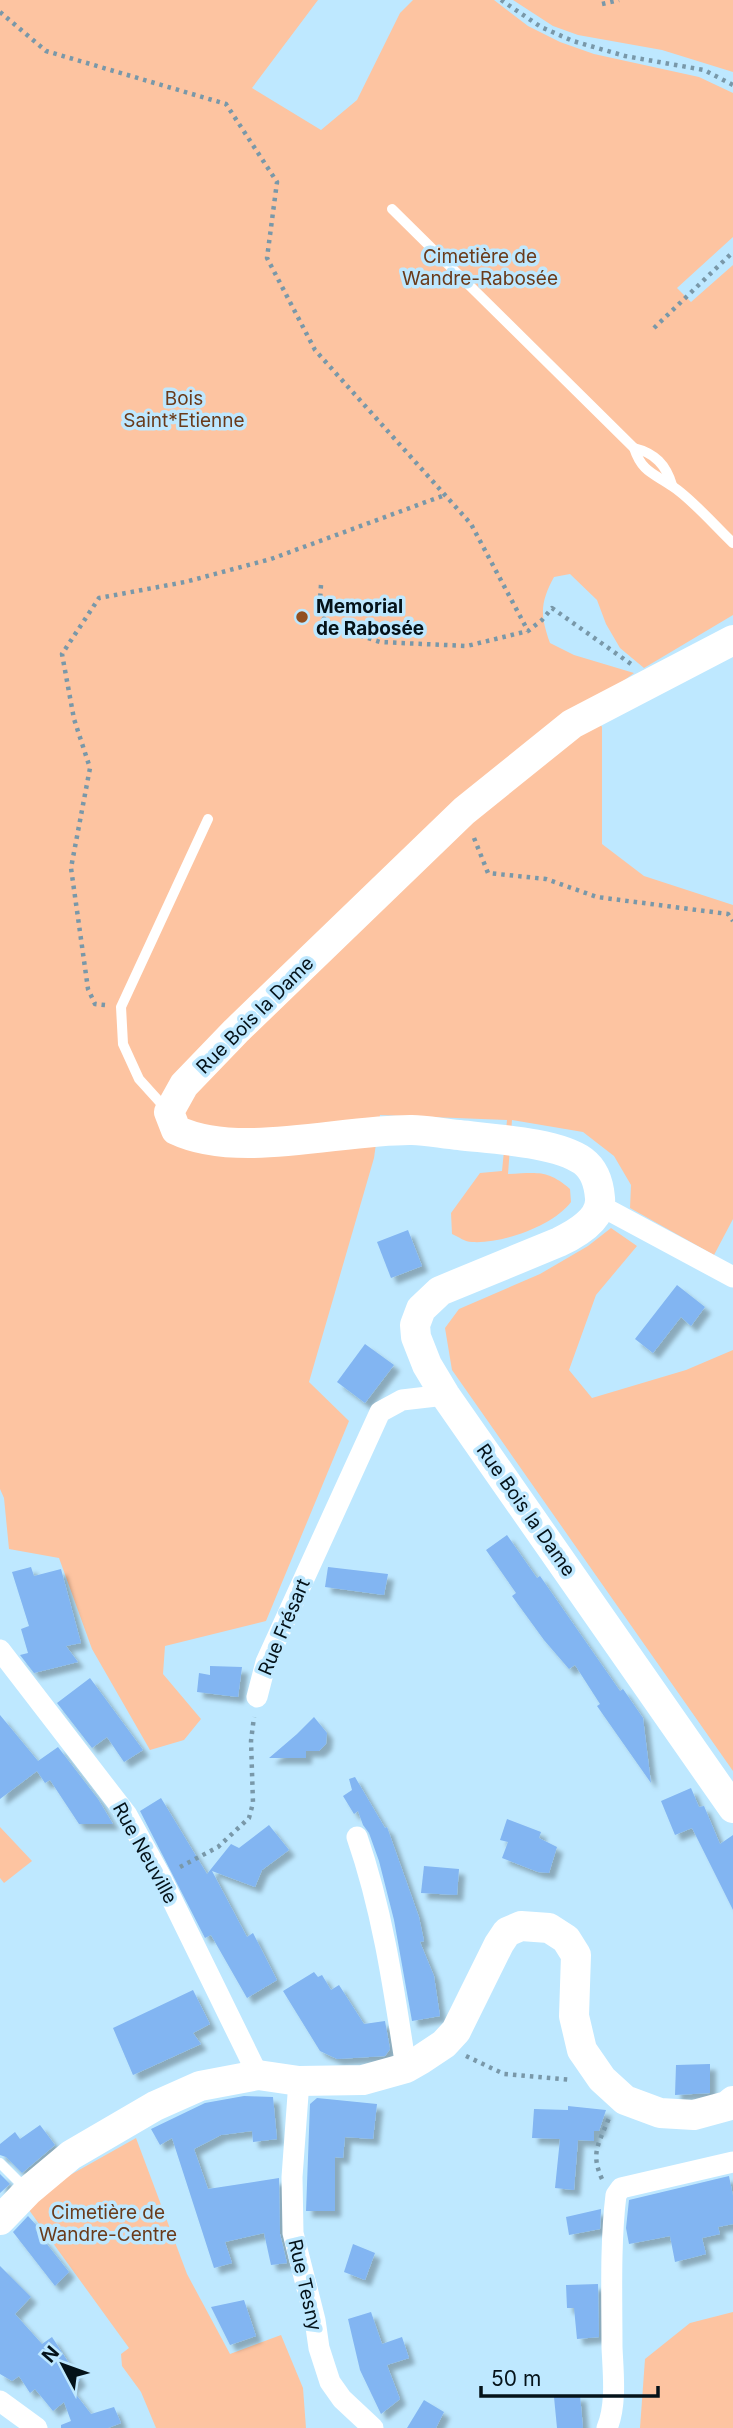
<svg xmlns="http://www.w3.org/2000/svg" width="733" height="2428" viewBox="0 0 733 2428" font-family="Inter,sans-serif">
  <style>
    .green { fill: #fdc4a1 }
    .building { fill: #82b5f2; filter: url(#shadow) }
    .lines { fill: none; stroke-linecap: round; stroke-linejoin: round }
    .path { stroke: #7998a9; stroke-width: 4.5; stroke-dasharray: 3.5 5; stroke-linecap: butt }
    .lane { stroke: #fff; stroke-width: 10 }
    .street { stroke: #fff; stroke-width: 21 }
    .secondary { stroke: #fff; stroke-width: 30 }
    .poi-dot { fill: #924f1f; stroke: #bee8ff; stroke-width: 2.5 }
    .labels { text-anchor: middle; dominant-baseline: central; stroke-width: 7; stroke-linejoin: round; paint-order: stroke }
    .park-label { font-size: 19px; fill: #6a3b1b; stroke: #bee8ff }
    .poi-label { font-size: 19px; font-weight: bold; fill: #041219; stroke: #bee8ff; text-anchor: start }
    .street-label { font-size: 19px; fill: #041219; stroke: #bee8ff }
  </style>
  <defs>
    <filter id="shadow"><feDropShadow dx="6" dy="6" stdDeviation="2" flood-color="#0004"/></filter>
  </defs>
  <rect width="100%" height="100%" fill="#bee8ff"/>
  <!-- green -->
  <g class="green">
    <path d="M0,0H318L252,88L321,130L357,100L400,13L413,0H494L528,26L560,42L594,54L699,77L733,93V237L677,288L691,302L733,265V615L644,668L620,648L606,624L597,600L570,574L554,577C540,603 540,615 550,643L574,655L634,673L590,706L602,727V844L644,876L733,905V1219L714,1255L630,1208L631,1185L614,1156L583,1132L512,1120L508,1174C537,1173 547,1169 570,1189L571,1202C553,1226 502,1244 472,1242C465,1242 459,1237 452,1234L451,1213L480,1173L502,1171L507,1120L380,1115L374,1158L309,1382L349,1421L266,1621L165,1646L163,1674L201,1719L184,1740L150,1750L92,1649L59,1558L9,1549L4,1498L0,1489Z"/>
    <path d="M513,0H733V72L662,50L578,35L553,26Z"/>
    <path d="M611,1228L637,1246L596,1295L569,1370L592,1398L686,1370L733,1350V1771L452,1370L445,1328L459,1309L540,1274L588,1246Z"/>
    <path d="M0,1827L32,1861L4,1883L0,1878Z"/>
    <path d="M136,2138L187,2274L230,2354L281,2335L303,2388L306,2428H156L141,2392L122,2366L121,2354L129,2348L29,2210L47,2188Z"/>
    <path d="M733,2312V2428H640L645,2359L690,2323Z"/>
  </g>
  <!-- building -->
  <g class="building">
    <path d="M408,1230L422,1266L391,1278L377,1242Z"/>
    <path d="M677,1285L705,1307L691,1326L681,1317L653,1353L635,1339Z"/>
    <path d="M365,1344L394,1365L365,1403L337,1382Z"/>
    <path d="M507,1535L537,1578L540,1576L620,1691L623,1689L643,1718L651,1783L597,1706L600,1704L575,1665L569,1669L544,1640L512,1596L516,1593L486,1550Z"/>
    <path d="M31,1567L34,1576L61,1569L81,1643L66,1646L78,1662L34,1673L20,1655L28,1653L21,1629L29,1626L12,1572Z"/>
    <path d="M328,1567L388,1574L384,1595L325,1587Z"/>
    <path d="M210,1666L242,1667L238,1697L197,1692L199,1673L210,1675Z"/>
    <path d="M90,1678L143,1750L124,1762L107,1737L92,1748L57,1703Z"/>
    <path d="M0,1715L38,1761L58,1747L98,1799L113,1824H79L50,1780L45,1783L37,1771L0,1799Z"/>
    <path d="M314,1717L327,1733L326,1744L319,1751H306V1758H269L297,1734Z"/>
    <path d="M355,1777L385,1828L387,1827L419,1917L424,1941L420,1942L434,1976L440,2016L412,2021L394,1920L379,1861L369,1833L363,1825L358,1811L354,1814L343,1796L352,1790L349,1779Z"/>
    <path d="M691,1788L699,1807L704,1806L720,1844L733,1835V1910L692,1828L675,1835L661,1801Z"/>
    <path d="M161,1798L207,1874L231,1844L239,1848L269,1825L289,1850L262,1870L255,1887L212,1871L247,1937L253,1933L277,1980L247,1998L211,1935L205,1938L140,1811Z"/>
    <path d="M507,1819L541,1832L539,1838L557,1847L549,1873L538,1872L502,1858L508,1842L500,1840Z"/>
    <path d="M424,1866L459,1869L457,1895L421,1893Z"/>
    <path d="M314,1972L318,1977L322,1975L331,1990L339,1985L364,2024L385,2021L390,2049L385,2056L337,2059L320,2051L283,1991Z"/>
    <path d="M193,1990L210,2024L193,2033L201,2044L133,2075L113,2028Z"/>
    <path d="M710,2064V2093L675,2095L676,2065Z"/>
    <path d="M244,2096L273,2097L277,2139L253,2142L252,2131L221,2135L194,2149L208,2189L279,2178L280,2234L287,2263L271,2265L264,2233L225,2242L232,2263L214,2268L172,2138L160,2145L151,2129L205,2103Z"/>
    <path d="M317,2098L377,2104L373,2139L345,2137L343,2158L335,2157V2211H306L310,2104Z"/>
    <path d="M568,2106L606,2110L599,2131H594V2141L578,2140L574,2190L555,2188L560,2139L532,2138L534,2109L568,2110Z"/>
    <path d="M40,2125L55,2145L22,2173L6,2157L0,2155V2144L15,2132L20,2139Z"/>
    <path d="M0,2174L10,2184L0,2193Z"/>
    <path d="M729,2176L733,2196V2224L718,2227L720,2234L702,2238L706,2254L675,2262L670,2236L629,2244L626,2228L629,2200Z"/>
    <path d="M601,2209L600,2229L569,2235L566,2217Z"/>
    <path d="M28,2216L38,2227L35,2229L69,2272L55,2286L13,2232Z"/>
    <path d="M353,2244L375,2253L365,2280L344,2272Z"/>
    <path d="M0,2266L31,2297L15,2314L42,2344L52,2337L80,2380L71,2388L91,2414L114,2407L121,2423L108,2428H61V2425L71,2421L64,2402L53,2411L35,2389L30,2393L19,2376L12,2381L0,2374Z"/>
    <path d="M598,2284L599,2337L577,2339L574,2308H567L566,2285Z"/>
    <path d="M244,2300L256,2336L230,2345L211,2307Z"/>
    <path d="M371,2312L382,2344L402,2337L409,2358L387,2365L400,2399L381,2414L360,2370L348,2319Z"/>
    <path d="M580,2395L583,2428H557L554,2397Z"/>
    <path d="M424,2400L444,2412L436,2428H407Z"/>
  </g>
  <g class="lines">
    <!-- path -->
    <g class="path">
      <path d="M501,0L541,27L573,41L625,56L704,70L733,85"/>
      <path d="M602,4L619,0"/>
      <path d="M0,12L46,51L226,104L277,182L267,258L315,350L471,524L528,631"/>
      <path d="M654,328L733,252"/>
      <path d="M321,585L319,615L337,628L380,642L467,646L528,631L542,620L552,608L631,664"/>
      <path d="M474,838L488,873L546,879L597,897L728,914L733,921"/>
      <path d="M105,1005L95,1004L88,989L71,868L90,768L74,719L62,654L99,598L185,582L271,559L445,495"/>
      <path d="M180,1867L218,1847L249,1818L253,1803L251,1741L254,1717"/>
      <path d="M466,2056L504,2074L572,2080"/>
      <path d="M602,2179C590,2153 599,2143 609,2118"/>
    </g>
    <!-- lane -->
    <g class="lane">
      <path d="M392,209L634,448C642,472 653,473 672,486C691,498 716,527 733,543"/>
      <path d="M634,448C655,453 666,465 672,485"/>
      <path d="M167,1110L139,1079L123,1044L121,1007L208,819"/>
      <path d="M0,2163L28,2191"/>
    </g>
    <!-- street -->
    <g class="street">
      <path d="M601,1206L733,1277"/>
      <path d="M0,1650L127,1815L161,1877L258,2075"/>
      <path d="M257,1697L266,1662L380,1412L402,1400L445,1395"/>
      <path d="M357,1837C383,1912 394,1990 406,2068"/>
      <path d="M299,2081L292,2177L293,2233L315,2320L319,2348L330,2382L342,2399L373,2428"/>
      <path d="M0,2401L37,2428"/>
      <path d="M607,2428C617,2404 613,2372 612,2347C612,2297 610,2244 616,2195L621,2188L733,2162"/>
    </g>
    <!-- secondary -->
    <g class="secondary">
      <path d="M733,640L572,724L464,811L236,1031L184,1085L169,1112L176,1130C239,1160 342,1129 412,1130C427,1130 444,1134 459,1135C492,1139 557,1142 583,1161C595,1170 599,1185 600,1198C602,1219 576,1234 559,1242L440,1291L421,1309L415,1325L416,1337L427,1365L445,1395L733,1808"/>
      <path d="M0,2220L28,2191L71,2155L155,2106L200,2086L258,2075L299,2081L363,2080L406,2068L420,2060L444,2044L456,2031L499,1944L507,1932L521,1926L549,1928L566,1939L576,1955L574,2016L582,2050L602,2079L625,2100L660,2113L694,2115L727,2106L733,2101"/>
    </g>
  </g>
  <!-- markers -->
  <circle class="poi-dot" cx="302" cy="617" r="7"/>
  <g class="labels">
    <!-- park labels -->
    <g class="park-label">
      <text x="480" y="256">Cimetière de<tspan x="480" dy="22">Wandre-Rabosée</tspan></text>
      <text x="184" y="398">Bois<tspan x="184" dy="22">Saint*Etienne</tspan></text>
      <text x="108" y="2212">Cimetière de<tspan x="108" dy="22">Wandre-Centre</tspan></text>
    </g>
    <!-- poi labels -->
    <g class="poi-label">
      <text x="316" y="606">Memorial<tspan x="316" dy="22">de Rabosée</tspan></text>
    </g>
    <!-- street labels -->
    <g class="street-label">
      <text transform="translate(255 1015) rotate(-45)">Rue Bois la Dame</text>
      <text transform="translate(526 1510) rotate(55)">Rue Bois la Dame</text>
      <text transform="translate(284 1627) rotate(-67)">Rue Frésart</text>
      <text transform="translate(145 1853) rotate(61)">Rue Neuville</text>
      <text transform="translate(305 2285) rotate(77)">Rue Tesny</text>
    </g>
  </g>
  <!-- north arrow -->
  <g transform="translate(63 2365) rotate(311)" stroke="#bee8ff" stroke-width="5" paint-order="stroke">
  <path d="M0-5L12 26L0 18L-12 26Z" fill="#041219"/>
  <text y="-10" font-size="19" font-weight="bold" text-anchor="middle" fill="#041219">N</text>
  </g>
  <!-- scale -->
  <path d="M481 2386v10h177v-10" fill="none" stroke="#041219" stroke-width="3.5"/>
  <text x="491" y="2386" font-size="21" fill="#041219" stroke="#bee8ff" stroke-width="5" paint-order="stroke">50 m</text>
</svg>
